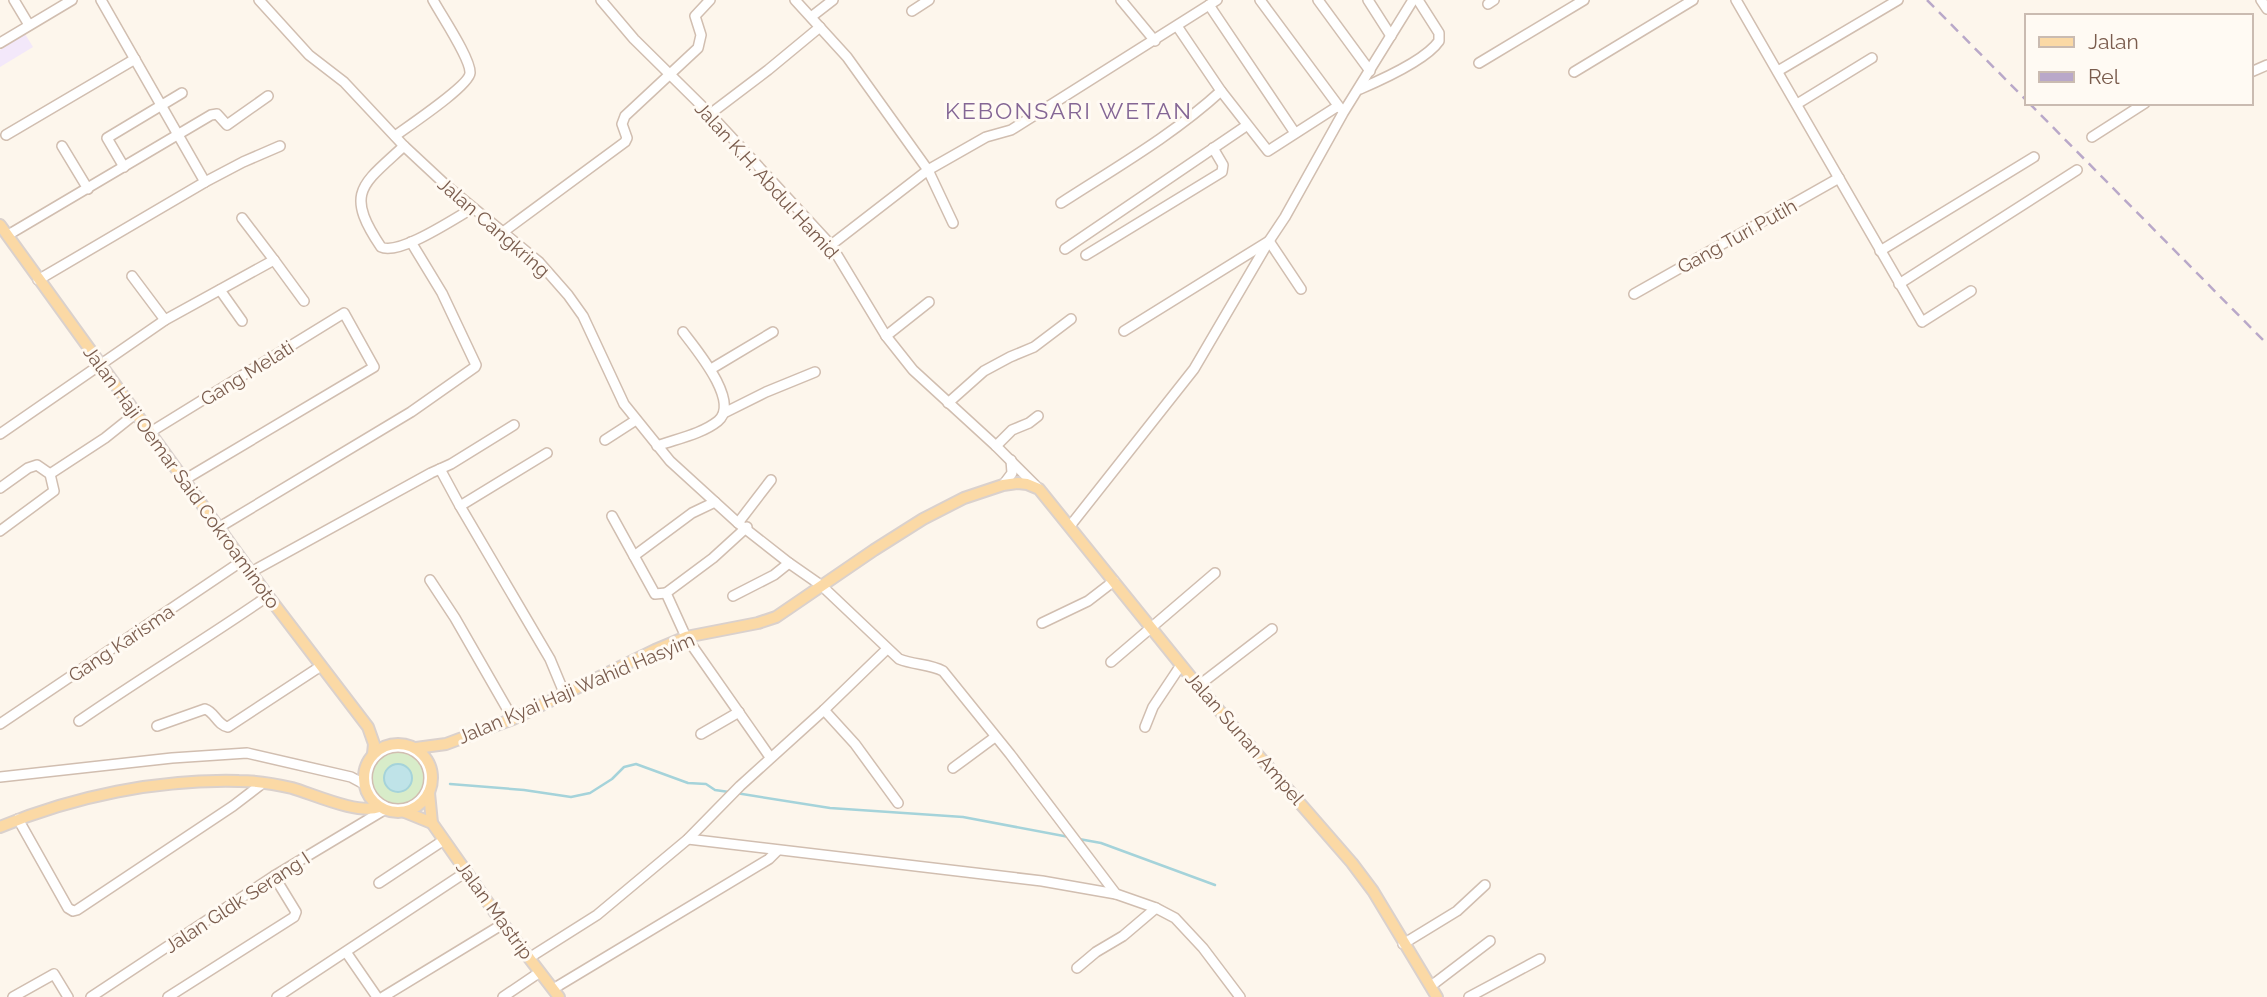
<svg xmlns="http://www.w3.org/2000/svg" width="2267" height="997" viewBox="0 0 2267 997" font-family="Raleway,sans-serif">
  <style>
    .education { fill: #f3e8fa }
    .green { fill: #d8ecc9 }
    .water { fill: #bfe3e8; stroke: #a5d3da; stroke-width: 2 }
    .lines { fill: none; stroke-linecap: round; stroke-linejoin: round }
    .stream { stroke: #a5d3da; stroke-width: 2.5 }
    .minor-casing { stroke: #d1beb0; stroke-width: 12 }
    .major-casing { stroke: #dad1cd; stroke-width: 14 }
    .minor { stroke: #fff; stroke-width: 9 }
    .major { stroke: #fbd9a5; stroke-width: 10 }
    .rail { stroke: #b9a8c9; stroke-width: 2.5; stroke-dasharray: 10 7; stroke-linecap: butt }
    .labels { text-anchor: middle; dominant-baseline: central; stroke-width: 6; stroke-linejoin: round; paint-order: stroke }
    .street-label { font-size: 19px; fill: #7a5c4d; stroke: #fffaf3 }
    .quarter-label { font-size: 23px; letter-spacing: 2px; fill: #846695; stroke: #fffaf3 }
  </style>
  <rect width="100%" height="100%" fill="#fdf6ec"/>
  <!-- education -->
  <path class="education" d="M25,34L33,47L0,67V50Z"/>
  <!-- green -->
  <circle class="green" cx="399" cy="778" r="28"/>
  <!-- water -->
  <circle class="water" cx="398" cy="778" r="14"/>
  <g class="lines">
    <!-- stream -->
    <g class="stream">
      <path d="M450,784L524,790L571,797L590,793L612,779L624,767L636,764L688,783L706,784L715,790L729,792"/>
      <path d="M736,793L830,808L963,817L1069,837"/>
      <path d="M1079,839L1101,843L1215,885"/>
    </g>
    <defs>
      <g id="minor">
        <path d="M14,0L29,25"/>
        <path d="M101,0L205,182"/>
        <path d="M259,0L309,55L344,82L404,146L448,187L539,262L568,295L583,316L624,404L670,461L738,523L789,563L822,586L899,659C914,665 930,664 943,671L1010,754L1116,894L1156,908L1175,918L1203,948L1240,997"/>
        <path d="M601,0L634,39L710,114L831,245L886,336L913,370L996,446L1038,488"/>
        <path d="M795,0L847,57L928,170L953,223"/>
        <path d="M1121,0L1155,41"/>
        <path d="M1260,0L1340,108"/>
        <path d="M1318,0L1370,71"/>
        <path d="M1368,0L1391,36"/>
        <path d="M1736,0L1922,322L1971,291"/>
        <path d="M2261,0L2267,9"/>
        <path d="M1488,4L1494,0"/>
        <path d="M1209,5L1295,133"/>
        <path d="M912,11L929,0"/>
        <path d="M811,17L833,0"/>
        <path d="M1177,26L1221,91L1268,151L1338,106"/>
        <path d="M0,43L72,0"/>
        <path d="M1479,63L1584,0"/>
        <path d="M1778,71L1898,0"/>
        <path d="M1574,72L1693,0"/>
        <path d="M2251,72L2267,65"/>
        <path d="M1360,89C1381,80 1426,60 1439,41V33L1418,0"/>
        <path d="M1797,104L1872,58"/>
        <path d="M710,114L768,70L820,27"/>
        <path d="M6,135L135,59"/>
        <path d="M395,136C407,127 469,86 470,73C471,59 441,15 433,0"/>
        <path d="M2092,137L2145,103"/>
        <path d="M62,146L88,189"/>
        <path d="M404,146C362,185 344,192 381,247C399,256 455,218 473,208"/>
        <path d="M124,167L107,138L182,93"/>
        <path d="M1061,203C1115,168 1173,135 1221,91"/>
        <path d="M503,232L625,142L627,138L622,124L625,116L698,48L701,35L695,16L710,0"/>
        <path d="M8,235L211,115L217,114L227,125L268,96"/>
        <path d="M831,245L928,170L986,137L1011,130L1217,0"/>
        <path d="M1065,249L1246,126"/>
        <path d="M1880,251L2034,157"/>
        <path d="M1086,255L1222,172L1223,165L1213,148"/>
        <path d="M274,260L304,301"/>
        <path d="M132,276L165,320"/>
        <path d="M38,280L205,182L243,162L280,146"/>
        <path d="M1899,284L2077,170"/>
        <path d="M220,290L242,321"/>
        <path d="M1634,294L1839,178"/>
        <path d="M1124,331L1269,241L1301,289"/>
        <path d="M886,336L929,302"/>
        <path d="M711,369L773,332"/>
        <path d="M948,403L984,371L1010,357L1034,347L1071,319"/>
        <path d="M724,413L766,392L815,372"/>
        <path d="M149,433L344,313L374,367L184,480"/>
        <path d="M0,434L165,320L274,260L242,218"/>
        <path d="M605,440L636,420"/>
        <path d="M657,446C676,439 702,434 718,421C741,402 695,348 683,332"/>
        <path d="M996,446L1012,430L1029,423L1038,416"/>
        <path d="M440,469L460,506L550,659L565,695"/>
        <path d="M50,474L105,438L135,414"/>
        <path d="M1003,485L1012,473L1011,460"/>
        <path d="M0,488L28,468L37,465L50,474L54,491L0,531"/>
        <path d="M460,506L547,453"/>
        <path d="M612,516L655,594L666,593"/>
        <path d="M738,523L771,480"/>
        <path d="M1070,526L1194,369L1269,241L1285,217L1343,113L1413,0"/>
        <path d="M747,527L713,558L666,593L686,637L770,757"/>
        <path d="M218,528L411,412L475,367L476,365L442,293L411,242"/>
        <path d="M634,556L692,513L715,502"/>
        <path d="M251,572L431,473L451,464L514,425"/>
        <path d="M430,580L455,618L513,719"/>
        <path d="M733,596L774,575L789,563"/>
        <path d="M1042,623L1088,601L1114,581"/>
        <path d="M1111,662L1215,573"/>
        <path d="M1198,686L1272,629"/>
        <path d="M824,710L855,744L898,803"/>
        <path d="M79,721C141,678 206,639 268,596"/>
        <path d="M0,724L242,561"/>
        <path d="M157,726L205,709C215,712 217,725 228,727L321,666"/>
        <path d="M1145,727L1153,707L1181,665"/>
        <path d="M701,734L739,712"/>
        <circle cx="398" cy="778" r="31"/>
        <path d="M953,768L995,737"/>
        <path d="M0,777L172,758L247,753L351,777L364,784"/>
        <path d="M18,819L68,908L73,911L77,910L233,806L263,783"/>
        <path d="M688,839L1042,881L1116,894"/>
        <path d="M379,883L444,840"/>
        <path d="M1403,944L1457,911L1485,885"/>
        <path d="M346,952L377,997"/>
        <path d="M529,958L597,915L688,839L740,786L824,710L887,649"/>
        <path d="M1077,968L1096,952L1123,936L1156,908"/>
        <path d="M1431,986L1490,941"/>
        <path d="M553,989L769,859L777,851"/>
        <path d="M13,997L54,974L68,997"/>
        <path d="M91,997L274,876L384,810"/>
        <path d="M168,997L294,917L296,912L274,876"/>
        <path d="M277,997L466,872"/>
        <path d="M383,997L503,924"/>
        <path d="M503,997L540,972"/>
        <path d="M1469,997L1540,959"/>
      </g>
      <g id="major">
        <path d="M0,225L268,596L368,727L374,744L373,754"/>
        <circle cx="398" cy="778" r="34"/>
        <path d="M416,748L446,744L513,719L655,650L686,637L758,623L776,617L874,550L923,519L964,498L1003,485L1018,483L1027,484L1039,489L1198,686L1352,863L1373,891L1437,997"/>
        <path d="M429,793L432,823"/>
        <path d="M405,812L432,823L503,924L559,997"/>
        <path d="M0,827C74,796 158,779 239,781C256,781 275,784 292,788C313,794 358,815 379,807"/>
      </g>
    </defs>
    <!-- minor casing -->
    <use href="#minor" class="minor-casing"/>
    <!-- major casing -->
    <use href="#major" class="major-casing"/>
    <!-- minor -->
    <use href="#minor" class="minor"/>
    <!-- major -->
    <use href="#major" class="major"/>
    <!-- rail -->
    <g class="rail">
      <path d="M1927,0L2027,101"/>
      <path d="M2029,103L2267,344"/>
    </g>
  </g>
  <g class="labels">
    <!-- street labels -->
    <g class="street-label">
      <text transform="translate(767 180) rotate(48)">Jalan K.H. Abdul Hamid</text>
      <text transform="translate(494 227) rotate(41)">Jalan Cangkring</text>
      <text transform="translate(1737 236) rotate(-29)">Gang Turi Putih</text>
      <text transform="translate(247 373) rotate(-32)">Gang Melati</text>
      <text transform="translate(182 477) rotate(54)">Jalan Haji Oemar Said Cokroaminoto</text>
      <text transform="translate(121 643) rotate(-34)">Gang Karisma</text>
      <text transform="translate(576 688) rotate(-23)">Jalan Kyai Haji Wahid Hasyim</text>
      <text transform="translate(1245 738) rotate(49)">Jalan Sunan Ampel</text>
      <text transform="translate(237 902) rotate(-33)">Jalan Gldk Serang I</text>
      <text transform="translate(495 910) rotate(54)">Jalan Mastrip</text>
    </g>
    <!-- quarter labels -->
    <g class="quarter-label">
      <text x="1069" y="110">KEBONSARI WETAN</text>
    </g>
  </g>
  <!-- legend -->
  <rect x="2025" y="14" width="228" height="91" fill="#fffaf3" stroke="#cabbb1" stroke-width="2"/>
  <rect x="2039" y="37" width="35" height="10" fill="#fbd9a5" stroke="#cabbb1" stroke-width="2"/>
  <text x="2088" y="49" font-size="21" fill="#7a5c4d">Jalan</text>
  <rect x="2039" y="72" width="35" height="10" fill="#b9a8c9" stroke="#cabbb1" stroke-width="2"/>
  <text x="2088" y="84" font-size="21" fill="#7a5c4d">Rel</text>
</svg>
